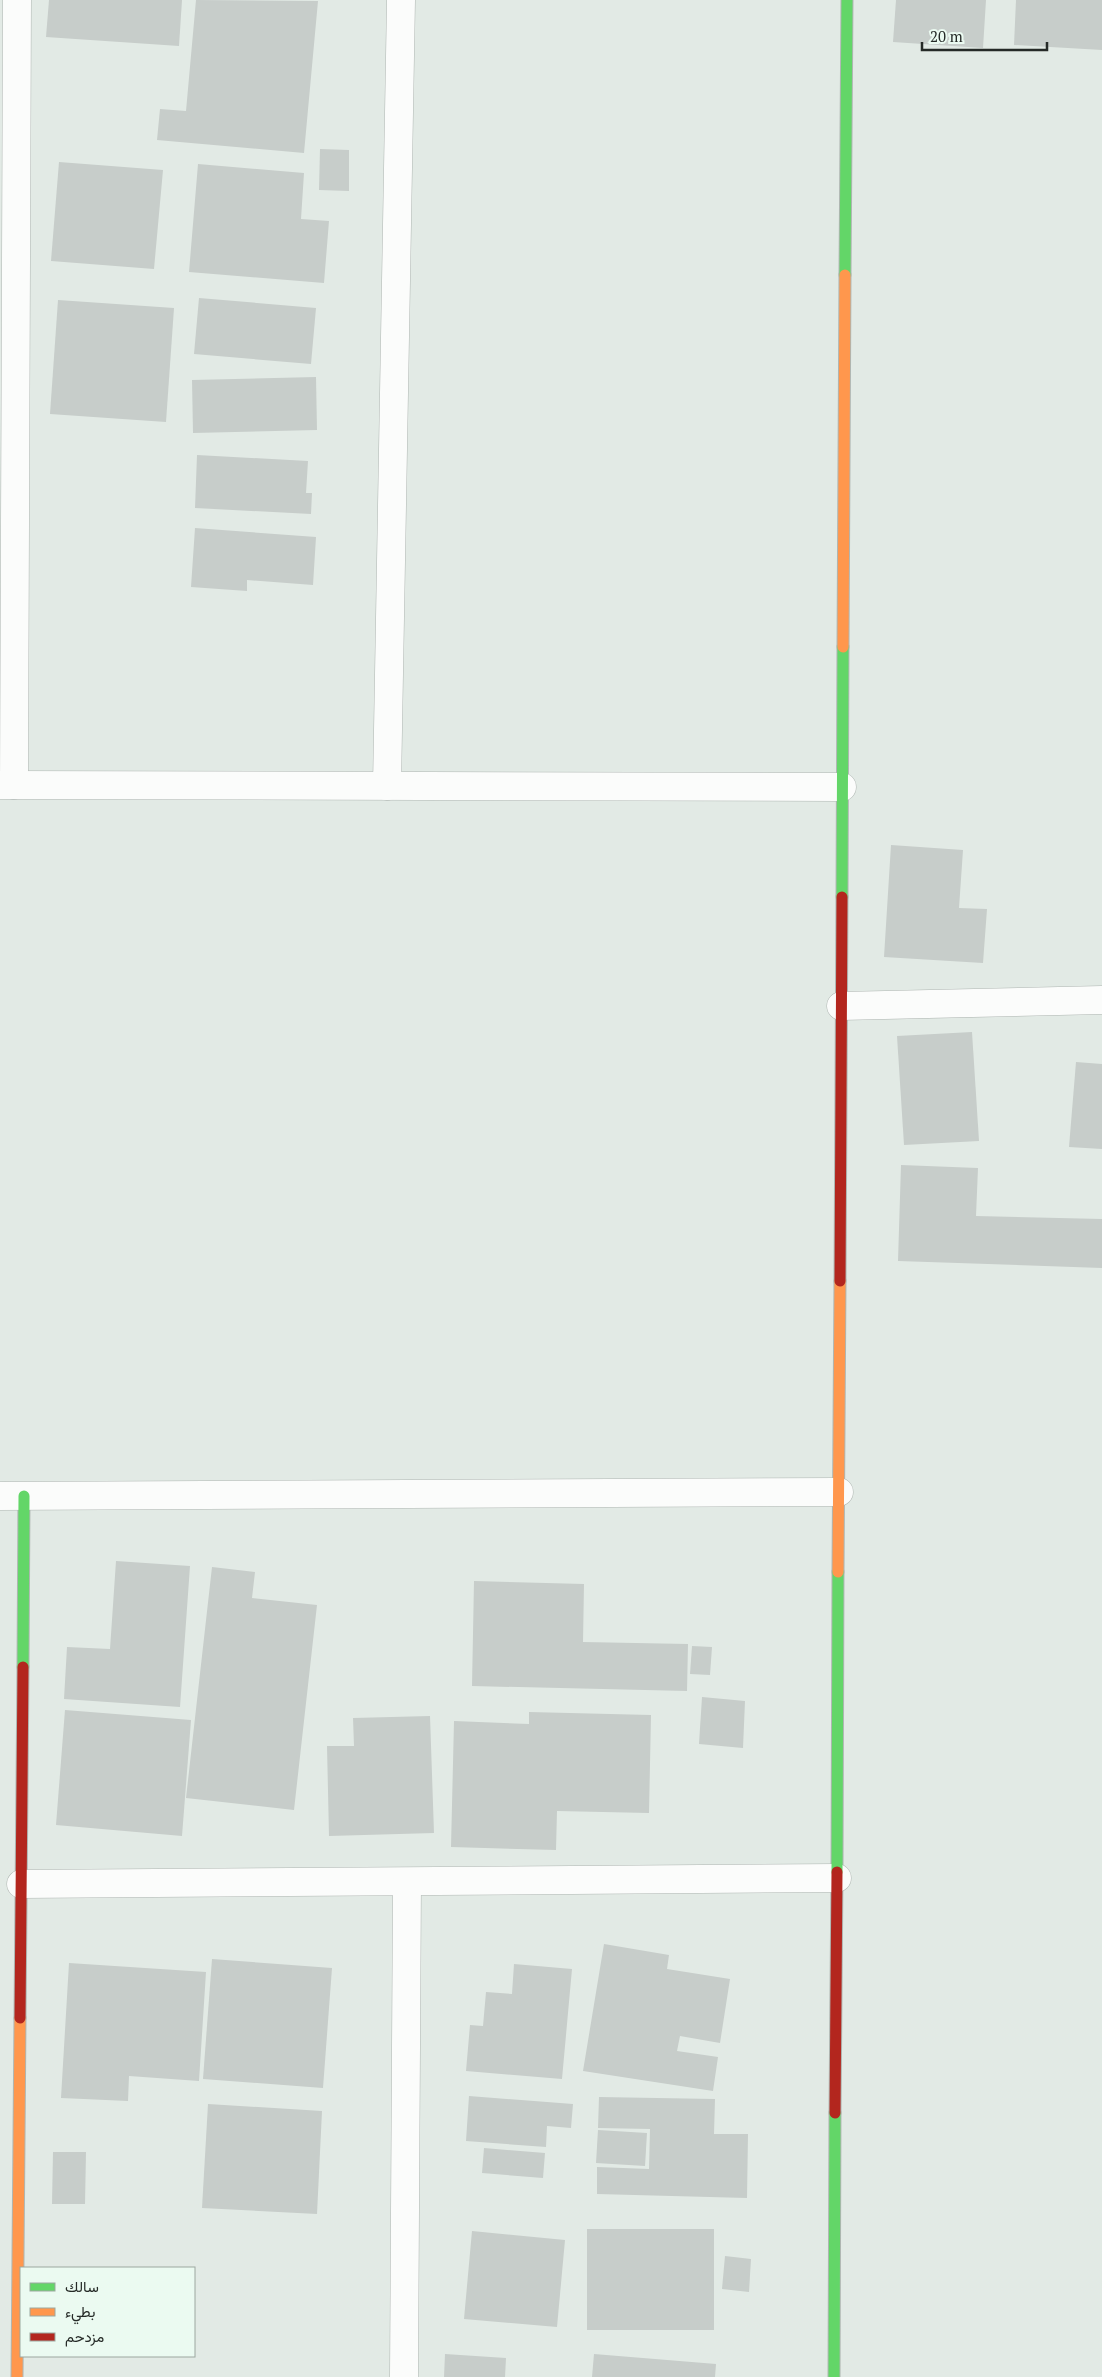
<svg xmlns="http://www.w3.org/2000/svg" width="1102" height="2377" viewBox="0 0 1102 2377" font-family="'PT Serif',Vazirmatn,serif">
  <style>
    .building { fill: #c7cdca }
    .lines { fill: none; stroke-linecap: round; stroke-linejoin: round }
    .street-casing { stroke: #afb6b2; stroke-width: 29 }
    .fast-casing { stroke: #afb6b2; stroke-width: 13 }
    .slow-casing { stroke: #afb6b2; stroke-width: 13 }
    .jam-casing { stroke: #afb6b2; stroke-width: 13 }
    .street { stroke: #fbfcfb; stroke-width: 28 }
    .fast { stroke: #63d668; stroke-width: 11 }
    .slow { stroke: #ff974d; stroke-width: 11 }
    .jam { stroke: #b3261e; stroke-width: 11 }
  </style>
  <rect width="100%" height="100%" fill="#e2eae5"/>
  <!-- building -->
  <g class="building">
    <path d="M49,0H182L179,46L46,37Z"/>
    <path d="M196,0L318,1L304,153L157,140L160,109L186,111Z"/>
    <path d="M896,0H986L983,48L893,42Z"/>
    <path d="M1016,0H1102V50L1014,45Z"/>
    <path d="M320,149L349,150V191L319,190Z"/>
    <path d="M59,162L163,170L154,269L51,261Z"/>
    <path d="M198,164L304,173L301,219L329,221L324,283L189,272Z"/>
    <path d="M199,298L316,308L311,364L194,354Z"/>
    <path d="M58,300L174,308L166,422L50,414Z"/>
    <path d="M316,377L317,430L193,433L192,380Z"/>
    <path d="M197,455L308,461L306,493H312L311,514L195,508Z"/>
    <path d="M195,528L316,537L313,585L247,580V591L191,587Z"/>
    <path d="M891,845L963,850L959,908L987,909L983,963L884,957Z"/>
    <path d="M972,1032L979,1141L904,1145L897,1036Z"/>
    <path d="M1076,1062L1102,1064V1149L1069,1147Z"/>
    <path d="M901,1165L978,1168L976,1216L1102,1219V1268L898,1261Z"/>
    <path d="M116,1561L190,1566L180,1707L64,1699L67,1647L110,1649Z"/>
    <path d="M212,1567L255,1572L252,1598L317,1605L294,1810L186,1798Z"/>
    <path d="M474,1581L584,1584L583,1642L688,1644L687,1691L472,1686Z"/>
    <path d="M692,1646L712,1647L710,1675L690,1674Z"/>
    <path d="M702,1697L745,1701L743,1748L699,1744Z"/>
    <path d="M65,1710L191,1720L182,1836L56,1825Z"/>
    <path d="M529,1712L651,1715L649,1813L557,1811L556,1850L451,1847L454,1721L529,1724Z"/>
    <path d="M430,1716L434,1833L329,1836L327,1746H354L353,1718Z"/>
    <path d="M604,1944L669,1955L667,1969L730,1979L720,2043L680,2036L677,2051L718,2057L713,2091L583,2071Z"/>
    <path d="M212,1959L332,1968L323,2088L203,2079Z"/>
    <path d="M69,1963L206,1972L199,2081L129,2076L128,2101L61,2098Z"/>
    <path d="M514,1964L572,1969L562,2079L466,2071L470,2025L483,2026L486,1992L512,1994Z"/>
    <path d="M469,2096L573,2104L571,2128L547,2126L546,2147L466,2141Z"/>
    <path d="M599,2097L715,2099L714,2134H748L747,2198L597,2194V2167L649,2169L650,2129L598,2128Z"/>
    <path d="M208,2104L322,2111L317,2214L202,2208Z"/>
    <path d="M598,2130L647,2133L645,2166L596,2163Z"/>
    <path d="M484,2148L545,2153L543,2178L482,2173Z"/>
    <path d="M53,2152H86L85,2204H52Z"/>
    <rect x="587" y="2229" width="127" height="101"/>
    <path d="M472,2231L565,2240L557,2327L464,2319Z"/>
    <path d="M725,2256L751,2259L749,2292L722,2289Z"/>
    <path d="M445,2354L506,2358L505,2377H444Z"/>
    <path d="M594,2354L716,2364L715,2377H592Z"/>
  </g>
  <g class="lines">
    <defs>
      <g id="street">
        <path d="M0,785L842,787"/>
        <path d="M14,785L17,0"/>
        <path d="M387,786L401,0"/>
        <path d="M841,1006L1102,1000"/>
        <path d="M0,1496L839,1492"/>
        <path d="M21,1884L837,1878"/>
        <path d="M404,2377L407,1882"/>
      </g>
      <g id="fast">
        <path d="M845,275L847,0"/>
        <path d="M842,897L843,647"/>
        <path d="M23,1667L24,1496"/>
        <path d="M837,1872L838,1572"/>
        <path d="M834,2377L835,2113"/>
      </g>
      <g id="slow">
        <path d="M843,647L845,275"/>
        <path d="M838,1572L840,1281"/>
        <path d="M17,2377L20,2018"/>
      </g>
      <g id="jam">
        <path d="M840,1281L842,897"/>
        <path d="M20,2018L23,1667"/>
        <path d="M835,2113L837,1872"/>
      </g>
    </defs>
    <!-- street casing -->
    <use href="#street" class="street-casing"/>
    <!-- fast casing -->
    <use href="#fast" class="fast-casing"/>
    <!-- slow casing -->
    <use href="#slow" class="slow-casing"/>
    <!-- jam casing -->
    <use href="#jam" class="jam-casing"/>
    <!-- street -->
    <use href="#street" class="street"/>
    <!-- fast -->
    <use href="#fast" class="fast"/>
    <!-- slow -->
    <use href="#slow" class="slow"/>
    <!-- jam -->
    <use href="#jam" class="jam"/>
  </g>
  <!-- legend -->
  <rect x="20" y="2267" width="175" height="90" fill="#ebfaf1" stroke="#9ca7a0"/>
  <rect x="30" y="2283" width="25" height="8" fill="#63d668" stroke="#9ca7a0"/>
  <text x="65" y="2292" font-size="15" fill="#252a27">سالك</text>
  <rect x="30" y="2308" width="25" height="8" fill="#ff974d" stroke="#9ca7a0"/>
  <text x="65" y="2317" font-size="15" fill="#252a27">بطيء</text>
  <rect x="30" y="2333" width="25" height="8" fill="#b3261e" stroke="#9ca7a0"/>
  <text x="65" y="2342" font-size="15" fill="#252a27">مزدحم</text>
  <!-- scale -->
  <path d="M922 42v8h125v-8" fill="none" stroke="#252a27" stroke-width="2.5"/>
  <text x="930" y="42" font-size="15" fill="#252a27" stroke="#ebfaf1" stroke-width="4" paint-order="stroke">20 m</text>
</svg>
